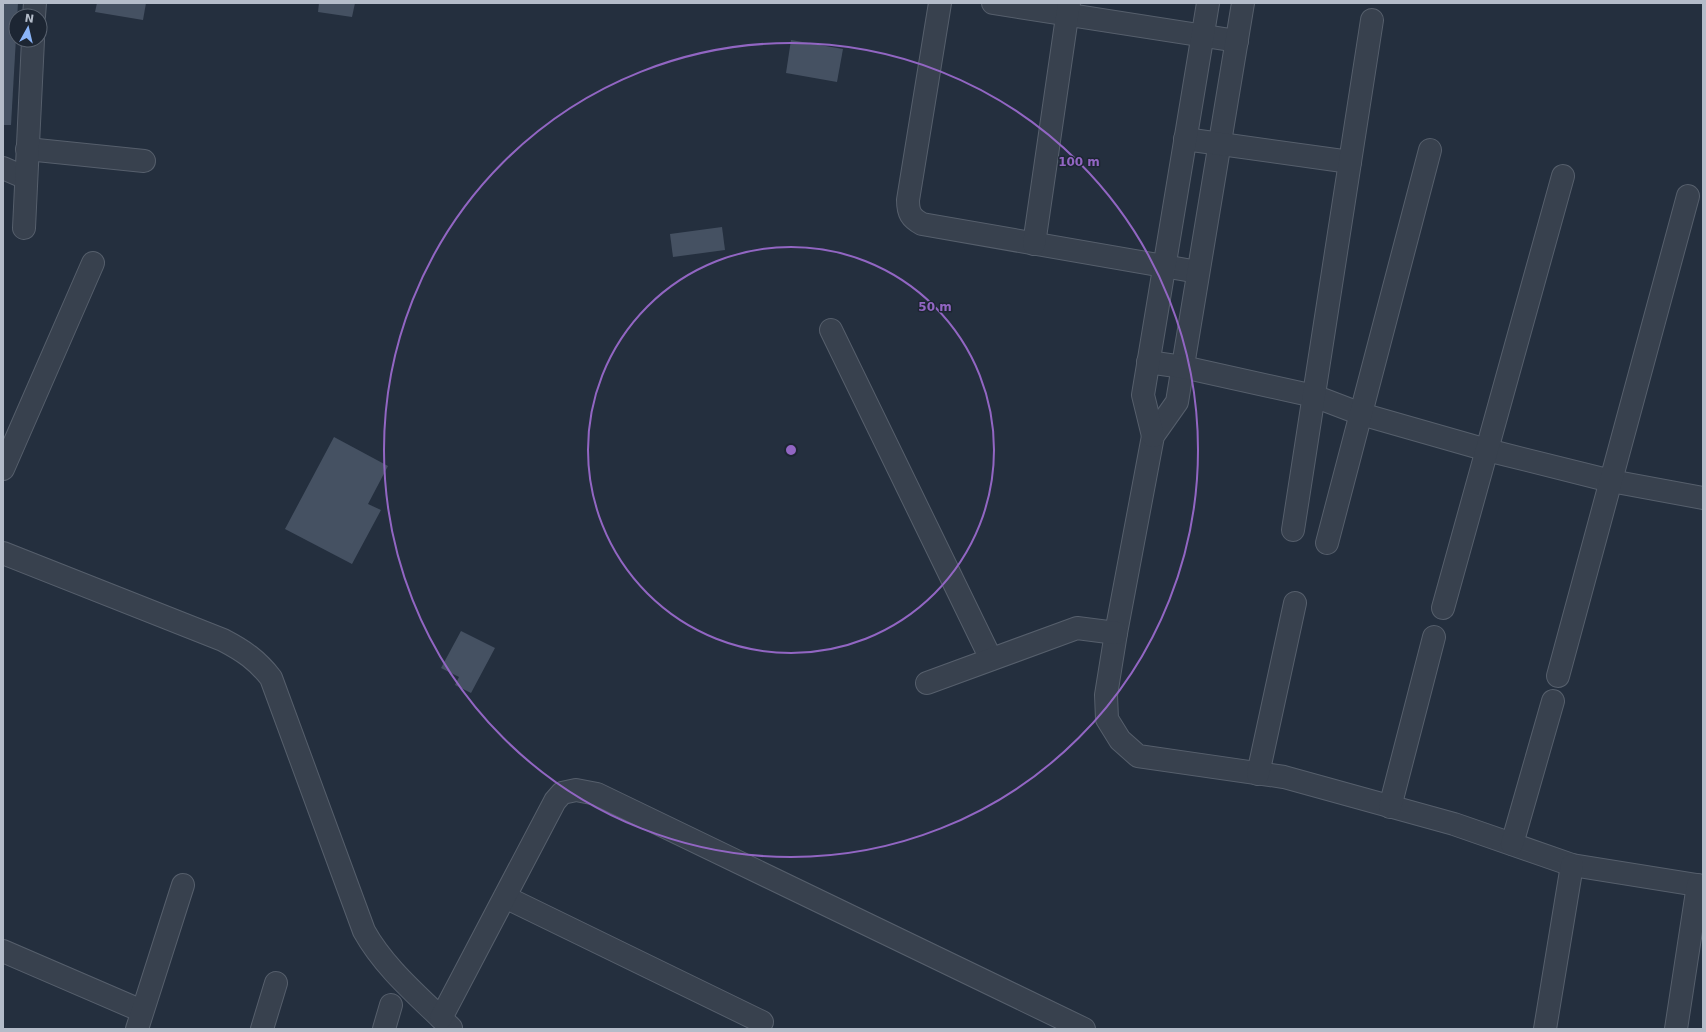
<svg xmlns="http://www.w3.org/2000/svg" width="1706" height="1032" viewBox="0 0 1706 1032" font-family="'DejaVu Sans',sans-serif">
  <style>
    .building { fill: #455162 }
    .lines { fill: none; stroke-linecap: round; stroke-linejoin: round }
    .street-casing { stroke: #565f6c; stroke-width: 24 }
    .street { stroke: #38414e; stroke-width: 22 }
    .ring { fill: none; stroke: #9266c3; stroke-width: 2 }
    .centre { fill: #9266c3; stroke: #1d2633; stroke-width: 2 }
    .ring-label { font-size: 12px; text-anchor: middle; font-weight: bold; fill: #9266c3; stroke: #1d2633; stroke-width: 3; stroke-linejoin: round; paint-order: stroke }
  </style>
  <rect width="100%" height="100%" fill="#242f3e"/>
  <!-- building -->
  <g class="building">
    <path d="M3,3H18L11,125H3Z"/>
    <path d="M97,3H146L143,20L95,12Z"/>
    <path d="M319,3H355L352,17L318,12Z"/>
    <path d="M791,40L843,49L837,82L786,73Z"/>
    <path d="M722,227L725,250L673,257L670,234Z"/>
    <path d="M334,437L388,466L368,504L381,510L352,564L285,529Z"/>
    <path d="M461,631L495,648L471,693L455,685L459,677L441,668Z"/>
  </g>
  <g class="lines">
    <defs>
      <g id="street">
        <path d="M940,3L908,200C908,213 911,218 922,224L1198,272"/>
        <path d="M993,3L1237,41"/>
        <path d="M1243,3L1177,402L1153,436L1116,633L1106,695L1107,719L1120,740L1138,756L1284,777L1454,824L1572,865L1703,886"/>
        <path d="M34,16L35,3"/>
        <path d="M1185,139L1350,162"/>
        <path d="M27,149L144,161"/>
        <path d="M3,168L26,178"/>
        <path d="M24,228L33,40"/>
        <path d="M1034,244L1069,3"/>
        <path d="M831,330L991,659"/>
        <path d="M1148,362L1183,367L1314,396L1361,414L1487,450L1611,481L1703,498"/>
        <path d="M1153,436L1143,395L1208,3"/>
        <path d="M3,469L93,263"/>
        <path d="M1293,530L1372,20"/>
        <path d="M1327,543L1430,150"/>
        <path d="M3,553L223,640C244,651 257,660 271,678L364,931C385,969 421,998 451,1028"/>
        <path d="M1443,608L1563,176"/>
        <path d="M1558,676L1688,196"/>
        <path d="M927,683L1077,628L1116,633"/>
        <path d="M1258,774L1295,603"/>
        <path d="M1390,807L1434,637"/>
        <path d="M1512,844L1553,701"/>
        <path d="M505,897L762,1022"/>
        <path d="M3,951L142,1011"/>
        <path d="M441,1018L555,801L562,793L576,790L597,794L1084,1029"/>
        <path d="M137,1029L183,885"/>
        <path d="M262,1029L276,983"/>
        <path d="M384,1029L391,1005"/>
        <path d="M1545,1029L1572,865"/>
        <path d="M1676,1029L1698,885"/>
      </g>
    </defs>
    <!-- street casing -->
    <use href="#street" class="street-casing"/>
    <!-- street -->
    <use href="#street" class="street"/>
  </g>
  <!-- distance rings -->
  <g class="ring">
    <circle cx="791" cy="450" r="203"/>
    <circle cx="791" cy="450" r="407"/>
  </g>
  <circle cx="791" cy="450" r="6" class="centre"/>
  <g class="ring-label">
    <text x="1079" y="166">100 m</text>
    <text x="935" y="311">50 m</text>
  </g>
  <!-- border -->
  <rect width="1706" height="1032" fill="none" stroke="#b4bcc9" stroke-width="8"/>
  <!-- north arrow -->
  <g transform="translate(28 28) rotate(8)"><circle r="19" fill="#1d2633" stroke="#59626f"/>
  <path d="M0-3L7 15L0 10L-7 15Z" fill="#8ab4f8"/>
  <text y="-6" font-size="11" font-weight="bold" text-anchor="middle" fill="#b4bcc9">N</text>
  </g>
</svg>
